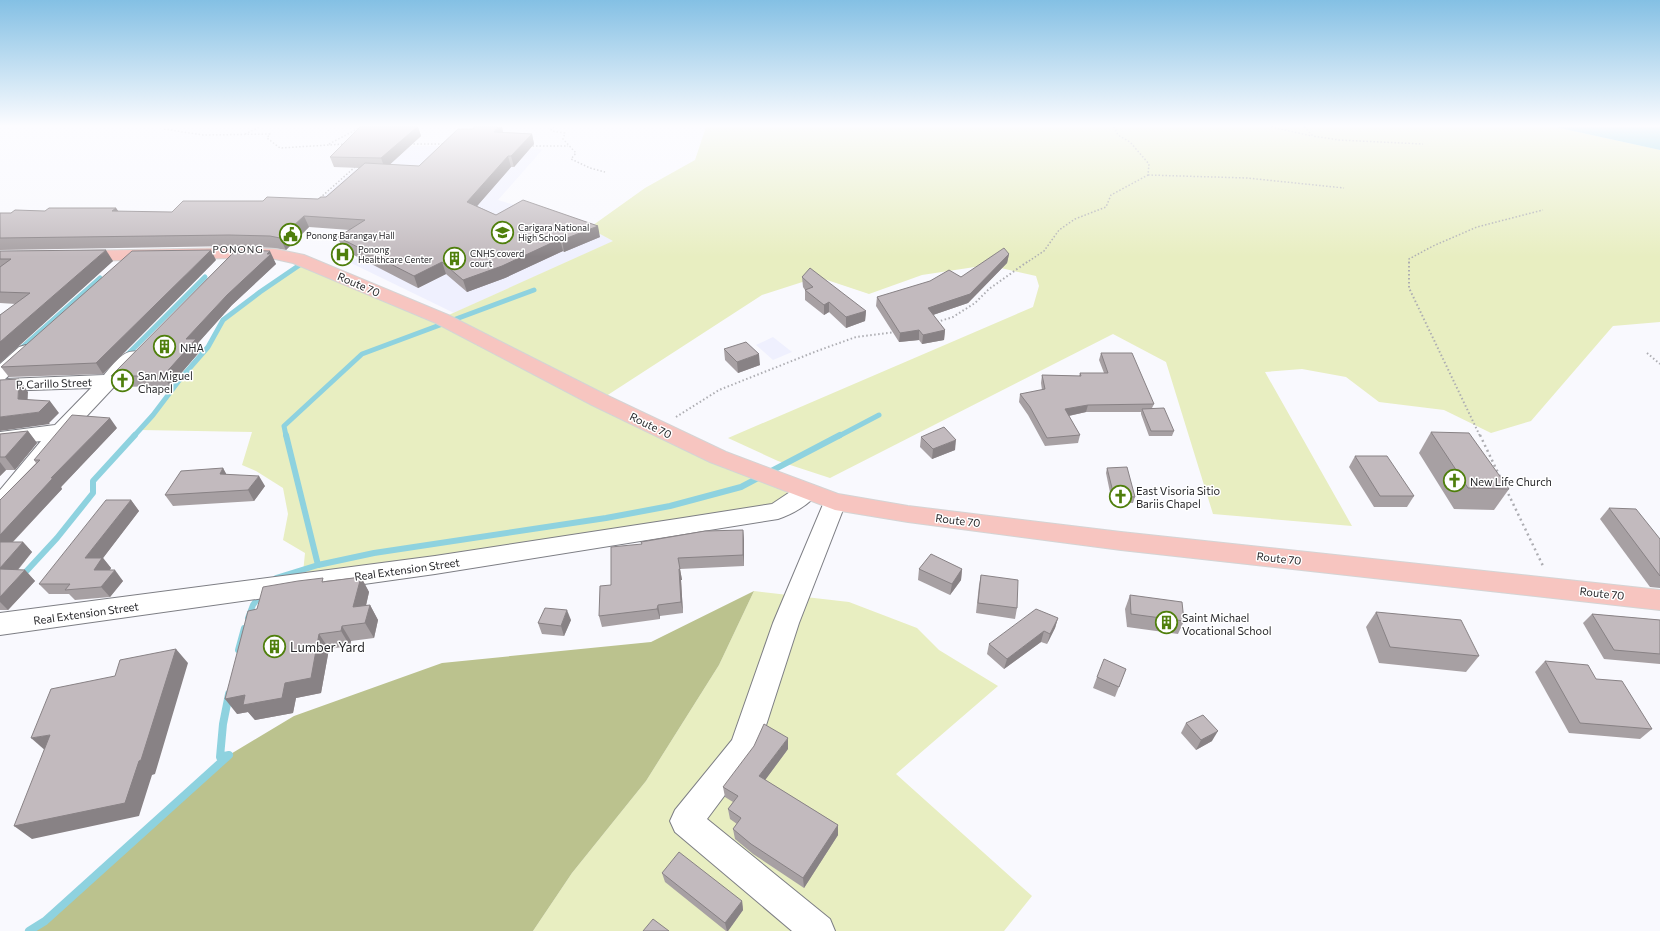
<svg xmlns="http://www.w3.org/2000/svg" width="1660" height="931" viewBox="0 0 1660 931" font-family="Commissioner,sans-serif">
  <style>
    .built { fill: #eff0fe }
    .green { fill: #e8eec1 }
    .forest { fill: #bbc28e }
    .water { fill: #8ed2df }
    .lines { fill: none; stroke-linecap: round; stroke-linejoin: round }
    .stream-far3 { stroke: #8ed2df; stroke-width: 4 }
    .stream-far2 { stroke: #8ed2df; stroke-width: 5 }
    .stream-far1 { stroke: #8ed2df; stroke-width: 6 }
    .stream { stroke: #8ed2df; stroke-width: 8 }
    .street-casing { stroke: #7d7e84; stroke-width: 2 }
    .highway-casing { stroke: #d4d4d4; stroke-width: 2 }
    .path-far2 { stroke: #adadb2; stroke-width: 1.5; stroke-dasharray: 1.5 2; stroke-linecap: butt }
    .path-far1 { stroke: #adadb2; stroke-width: 2; stroke-dasharray: 1.5 2.5; stroke-linecap: butt }
    .path { stroke: #adadb2; stroke-width: 2.5; stroke-dasharray: 2 3.5; stroke-linecap: butt }
    .street { fill: #fff; fill-rule: evenodd }
    .highway { fill: #f7c5c0; fill-rule: evenodd }
    .wall { fill: #a7a0a3 }
    .shaded-wall { fill: #888285 }
    .building { fill: #c2babe; stroke: #888285 }
    .labels { text-anchor: middle; dominant-baseline: central; stroke-width: 3; stroke-linejoin: round; paint-order: stroke }
    .far-poi-label { font-size: 9px; fill: #27272a; stroke: #fff; text-anchor: start }
    .far-neighbourhood-label { font-size: 10px; letter-spacing: 1px; fill: #27272a; stroke: #fff }
    .street-label { font-size: 11px; fill: #27272a; stroke: #fff }
    .poi-label { font-size: 11px; fill: #27272a; stroke: #fff; text-anchor: start }
    .near-poi-label { font-size: 13px; fill: #27272a; stroke: #fff; text-anchor: start }
  </style>
  <rect width="100%" height="100%" fill="#f9f9fe"/>
  <!-- built -->
  <g class="built">
    <path d="M383,146H490L543,149L498,200L589,228L614,241L454,313L349,262L406,236L314,205Z"/>
    <path d="M773,337L792,352L773,360L756,345Z"/>
  </g>
  <!-- green -->
  <g class="green">
    <path d="M706,127H1555L1660,150V322L1613,326L1531,421L1491,433L1444,410L1379,402L1346,377L1302,369L1265,372L1352,526L1213,514L1166,362L1113,334L830,478L778,461L728,438L1033,307L1039,286L1036,276L988,265L922,275L869,294L818,277L762,295L600,400L807,492L778,511L302,583L305,553L283,540L288,514L283,488L256,471L242,465L252,432L141,430L181,378L208,347L223,320L260,292L305,262L442,318L613,241L589,228L645,188L695,160Z"/>
    <path d="M754,591L849,602L917,628L939,650L998,686L896,774L1032,896L1004,931H533L572,873L646,781L719,665Z"/>
  </g>
  <!-- forest -->
  <path class="forest" d="M754,591L719,665L646,781L572,873L533,931H29L45,921L171,806L229,755L294,716L442,663L651,642Z"/>
  <!-- water -->
  <path class="water" d="M1555,127H1660V150Z"/>
  <g class="lines">
    <!-- stream-far3 -->
    <path class="stream-far3" d="M303,263L305,262"/>
    <!-- stream-far2 -->
    <g class="stream-far2">
      <path d="M19,350L100,278"/>
      <path d="M124,358L205,277"/>
      <path d="M134,436L153,415L181,378L208,347L223,320L260,292L304,262"/>
      <path d="M286,436L284,426L362,354L534,290"/>
      <path d="M839,436L879,415"/>
    </g>
    <!-- stream-far1 -->
    <g class="stream-far1">
      <path d="M286,435L318,565"/>
      <path d="M21,577L57,538L93,493V481L135,435"/>
      <path d="M276,578L318,565L374,553L606,518L670,506L741,487L840,435"/>
      <path d="M248,618L253,605L258,598"/>
      <path d="M238,650L244,628"/>
    </g>
    <!-- stream -->
    <path class="stream" d="M29,931L45,921L229,755L220,757L223,724L229,694"/>
    <defs>
      <g id="street">
        <path d="M26,345L33,347L36,351L5,379L104,375C114,364 123,348 140,352L143,356L68,436L8,511L0,513V490L41,441L0,446V432L55,425L91,388L0,391V364L19,347Z"/>
        <path d="M807,484L815,486L818,492C811,504 791,515 778,519L435,574L0,635V613L435,556L683,518L772,504L799,486Z"/>
        <path d="M835,494L843,496L846,502L799,623L759,747L754,756L707,819L830,919L835,931H792L675,832L670,821L675,810L732,740L773,623L824,502L827,496Z"/>
      </g>
      <path id="highway" d="M235,248L275,249L304,255L448,315L606,395L726,452L838,494L908,506L1121,532L1660,590V610L1121,550L908,522L835,510L710,462L592,405L436,323L293,263L275,259L235,258L79,261L73,260L71,256L73,252L79,251Z"/>
    </defs>
    <!-- street casing -->
    <use href="#street" class="street-casing"/>
    <!-- highway casing -->
    <use href="#highway" class="highway-casing"/>
    <!-- path-far2 -->
    <g class="path-far2">
      <path d="M554,127L551,129L552,131L565,133L563,139L576,153L571,159L590,168L605,172"/>
      <path d="M1271,127L1312,136"/>
      <path d="M1304,127L1313,136L1339,140L1423,144"/>
      <path d="M164,129L203,135L270,134L267,138L280,148L345,144"/>
      <path d="M245,134L260,127"/>
      <path d="M329,144L361,127"/>
      <path d="M410,144H445"/>
      <path d="M529,146H568"/>
      <path d="M1148,175L1247,178L1344,188"/>
      <path d="M320,198L355,167"/>
      <path d="M1026,263L1044,251L1059,230L1075,219L1106,207L1111,195L1148,175L1149,164L1130,142L1118,135L1114,127"/>
      <path d="M1409,263V259L1433,246L1477,227L1543,210"/>
    </g>
    <!-- path-far1 -->
    <g class="path-far1">
      <path d="M1409,262V288L1480,436"/>
      <path d="M937,322L953,317L975,303L989,289L1027,262"/>
      <path d="M1647,353L1660,364"/>
      <path d="M676,417L719,390L817,351L856,337L895,332"/>
    </g>
    <!-- path -->
    <g class="path">
      <path d="M1480,435L1500,477"/>
      <path d="M1506,489L1544,568"/>
    </g>
    <!-- street -->
    <use href="#street" class="street"/>
    <!-- highway -->
    <use href="#highway" class="highway"/>
  </g>
  <!-- wall -->
  <g class="wall">
    <path d="M360,127H418L421,136L389,165L419,166L473,129L474,127H502L503,132L532,134L534,144L514,167H511L477,206L496,215L600,237L564,252L563,251L505,278L467,292L446,274L418,288L342,249L338,237L350,230L309,227L286,250L275,248L235,246L0,250V213H11L45,211L116,208L119,212H172L263,201L318,199L326,197L360,168L334,167L330,157Z"/>
    <path d="M0,251L113,261L0,363V315L16,304L0,303Z"/>
    <path d="M1009,254L1007,263L968,303L933,315L945,330L944,340L922,344L919,340L899,342L876,306L877,297L961,277Z"/>
    <path d="M216,260L103,374L9,377L1,367Z"/>
    <path d="M274,260V261L276,264L232,305L198,343L202,349L170,386L118,387L111,376Z"/>
    <path d="M802,277L866,311L865,321L846,328L829,312L824,315L805,300V290L803,287Z"/>
    <path d="M724,349L760,365L738,373L725,360Z"/>
    <path d="M1101,353L1154,404L1152,408L1174,431L1172,436H1149L1141,414V412H1086L1069,416L1080,435L1078,443L1045,446L1028,415L1019,402L1020,394L1042,390L1041,383L1042,375L1079,376L1080,373H1104L1099,360Z"/>
    <path d="M117,428L61,487L62,489L13,542H23L32,552L18,570H25L35,581L8,610H0V500L36,463L34,460Z"/>
    <path d="M28,431L37,443L15,470H6L0,476V434Z"/>
    <path d="M1431,432L1509,489L1494,510L1454,509L1419,453Z"/>
    <path d="M921,437L955,450L932,459L920,447Z"/>
    <path d="M1355,456L1414,496L1407,507H1374L1349,467Z"/>
    <path d="M223,468L226,474L265,486L254,501L173,506L165,495Z"/>
    <path d="M1107,468L1135,497L1133,503L1112,502L1106,473Z"/>
    <path d="M131,500L139,511L103,558L111,568L110,570L123,581L110,597L75,600L69,594H49L39,584Z"/>
    <path d="M1609,508L1660,539V588L1650,587L1600,519Z"/>
    <path d="M743,530L744,541V566L680,569L682,580H681L683,613L660,616V619L602,627L599,616L642,544Z"/>
    <path d="M919,569H962L961,580L950,595L918,580Z"/>
    <path d="M981,575L1017,608L1015,619L976,613L979,585Z"/>
    <path d="M361,577L369,592L366,606L370,605L378,620L374,638L351,641L350,646L329,649L321,693L296,698L293,713L255,720L248,712L237,714L257,609L325,581Z"/>
    <path d="M1130,595L1184,621L1178,634L1127,627L1125,609Z"/>
    <path d="M1376,612L1479,656L1466,672L1379,663L1366,627Z"/>
    <path d="M1592,614L1660,620V664L1604,659L1583,623Z"/>
    <path d="M1058,618L1055,628L1047,644L1041,642L1004,669L987,654L989,644Z"/>
    <path d="M571,620L564,636L542,634L538,623Z"/>
    <path d="M1545,661L1652,729L1640,739L1569,733L1535,672Z"/>
    <path d="M1126,669L1115,697L1093,688L1097,677Z"/>
    <path d="M1186,723L1212,741L1196,750L1181,733Z"/>
    <path d="M788,749L765,780L838,825V835L804,888L753,854L735,839L733,829L737,824L730,819L728,809L733,802L725,797L723,787Z"/>
    <path d="M662,873L742,901L743,910L728,931H726L665,882Z"/>
  </g>
  <!-- shaded-wall -->
  <g class="shaded-wall">
    <path d="M417,127H418L421,136L385,169L381,158Z"/>
    <path d="M498,127H502L503,133L494,132Z"/>
    <path d="M532,134L534,144L514,167L511,156Z"/>
    <path d="M508,156L511,167L471,213L467,202Z"/>
    <path d="M116,208L123,219L112,211Z"/>
    <path d="M304,216L309,227L286,250L280,238Z"/>
    <path d="M598,226L600,237L564,252L562,240Z"/>
    <path d="M560,239L563,251L505,278L467,292L463,280Z"/>
    <path d="M106,250L113,261L0,363V342Z"/>
    <path d="M211,250L216,260L103,374L96,363Z"/>
    <path d="M270,251L276,264L232,305L198,343L202,349L170,386L163,376L186,339L227,295Z"/>
    <path d="M1009,254L1007,263L968,303L927,317L928,308Z"/>
    <path d="M442,262L446,274L418,288L414,276Z"/>
    <path d="M829,302V312L824,315V305Z"/>
    <path d="M866,311L865,321L846,328V317Z"/>
    <path d="M919,330V340L899,342L900,333Z"/>
    <path d="M945,330L944,340L922,344L923,335Z"/>
    <path d="M759,354L760,365L738,373L737,362Z"/>
    <path d="M19,379L28,392L27,411L18,399Z"/>
    <path d="M50,401L59,413L49,423L50,424L0,431V417L39,412Z"/>
    <path d="M1088,405L1086,412L1063,417L1065,409Z"/>
    <path d="M110,418L117,428L61,487L62,489L3,552L0,549V535L51,478Z"/>
    <path d="M28,431L37,443L15,470L5,457Z"/>
    <path d="M956,440L955,450L932,459L933,449Z"/>
    <path d="M0,462L6,470L0,476Z"/>
    <path d="M223,468L229,479L220,474Z"/>
    <path d="M259,476L265,486L254,501L248,490Z"/>
    <path d="M131,500L139,511L103,558L111,568L103,580L85,558Z"/>
    <path d="M743,530L744,541V566L743,555Z"/>
    <path d="M23,542L32,552L9,580L0,570V568Z"/>
    <path d="M679,569H680L682,580H681L683,613L681,602Z"/>
    <path d="M962,569L961,580L950,595L952,584Z"/>
    <path d="M25,570L35,581L8,610L0,602V597Z"/>
    <path d="M115,570L123,581L110,597L101,587Z"/>
    <path d="M361,577L369,592L362,622L353,607Z"/>
    <path d="M370,605L378,620L374,638L365,623Z"/>
    <path d="M658,605L660,616V619L657,609Z"/>
    <path d="M567,610L571,620L564,636L561,626Z"/>
    <path d="M1058,618L1055,628L1047,644L1050,634Z"/>
    <path d="M342,626L351,641L350,646L341,631Z"/>
    <path d="M1044,631L1041,642L1004,669L1007,659Z"/>
    <path d="M319,634L329,649L321,693L296,698L293,713L255,720L248,712L237,714L225,699L285,683Z"/>
    <path d="M176,649L188,663L155,774L152,775L139,816L32,839L14,826Z"/>
    <path d="M1218,731L1212,741L1196,750L1201,740Z"/>
    <path d="M50,735L47,752L31,738Z"/>
    <path d="M788,738V749L760,787L759,776Z"/>
    <path d="M838,825V835L804,888L803,878Z"/>
    <path d="M742,901L743,910L728,931H727L725,923Z"/>
  </g>
  <!-- building -->
  <g class="building">
    <path d="M360,127H417L381,158L330,157Z"/>
    <path d="M474,127H498L494,132L532,134L511,156H508L467,202L496,215L523,200L598,226L562,240L560,239L502,266L463,280L442,262L414,276L338,237L365,220L304,216L280,238L270,236L229,235L0,238V213H11L15,210L45,211L49,208H116L112,211L172,212L183,201H263L267,197L318,199L321,197H326L365,163L419,166L458,129H473Z"/>
    <path d="M1004,248L1009,254L970,294L928,308L945,330L923,335L919,330L900,333L877,297L930,281L949,270L961,277Z"/>
    <path d="M106,250L0,342V315L30,293L0,292V267L11,259H0V251Z"/>
    <path d="M211,250L96,363L1,367L132,251Z"/>
    <path d="M236,250L270,251L267,254H271L227,295L186,339H196L163,376H111Z"/>
    <path d="M810,268L866,311L846,317L829,302L824,305L805,290L813,287L802,277Z"/>
    <path d="M746,342L759,354L737,362L724,349Z"/>
    <path d="M1101,353H1132L1154,404L1088,405L1065,409L1080,435L1047,438L1030,407L1020,394L1045,389L1042,375L1081,376L1080,373H1108Z"/>
    <path d="M19,379L18,399L50,401L39,412H40L0,417V380Z"/>
    <path d="M1164,408L1174,431H1151L1142,409Z"/>
    <path d="M72,415L110,418L51,478H53L0,535V500L40,460H34Z"/>
    <path d="M944,427L956,440L933,449L921,437Z"/>
    <path d="M28,431L5,457H0V434Z"/>
    <path d="M1431,432L1469,433L1509,489L1468,488Z"/>
    <path d="M1355,456H1387L1414,496H1380Z"/>
    <path d="M1127,467L1135,497L1114,496L1107,468Z"/>
    <path d="M223,468L220,474L259,476L248,490L165,495L181,471Z"/>
    <path d="M106,500H131L85,558H102L94,570H115L101,587L65,590L70,584H39Z"/>
    <path d="M1609,508L1636,509L1660,539V576Z"/>
    <path d="M743,530V555L678,558L680,569H679L681,602L658,605L657,609L599,616L600,586L611,585V547L642,544L641,542L705,531Z"/>
    <path d="M0,542H23L0,568Z"/>
    <path d="M931,554L962,569L952,584L919,569Z"/>
    <path d="M0,569L25,570L0,597Z"/>
    <path d="M981,575L1018,580L1017,608L978,603Z"/>
    <path d="M361,577L353,607L370,605L365,623L342,626L341,631L319,634L311,678L285,683L282,698L243,705L245,695L225,699L248,611L257,609L263,587L298,581L323,578L322,582Z"/>
    <path d="M1130,595L1182,602L1184,621L1131,614Z"/>
    <path d="M545,608L567,610L561,626L538,623Z"/>
    <path d="M1036,609L1058,618L1050,634L1044,631L1007,659L989,644Z"/>
    <path d="M1376,612L1461,620L1479,656L1390,647Z"/>
    <path d="M1592,614L1660,620V654L1614,650Z"/>
    <path d="M176,649L141,760L139,761L125,803L14,826L50,735L31,738L51,689L115,676L120,660Z"/>
    <path d="M1104,659L1126,669L1119,687L1097,677Z"/>
    <path d="M1545,661L1588,665L1596,679L1622,681L1652,729L1580,723Z"/>
    <path d="M1203,715L1218,731L1201,740L1186,723Z"/>
    <path d="M764,724L788,738L759,776L838,825L803,878L751,844L733,829L741,818L728,809L738,796L723,787L754,746Z"/>
    <path d="M679,852L742,901L725,923L662,873Z"/>
    <path d="M653,919L669,931H643Z"/>
  </g>
  <!-- sky -->
  <linearGradient id="sky" x2="0" y2="1"><stop stop-color="#84c0e4"/><stop offset="0.49" stop-color="#fcfcff"/><stop offset="1" stop-color="#fcfcff" stop-opacity="0"/></linearGradient>
  <rect width="1660" height="257" fill="url(#sky)"/>
  <!-- icons -->
  <defs>
    <symbol id="school-ring" viewBox="-11 -11 22 22"><circle r="9.5" fill="#fff" stroke="#4f7f0c" stroke-width="1.5"/><path d="M0-5L7-2L0 1L-7-2ZM-4 1L0 2.5L4 1V4Q0 6-4 4Z" fill="#4f7f0c"/></symbol>
    <symbol id="civic-ring" viewBox="-11 -11 22 22"><circle r="9.5" fill="#fff" stroke="#4f7f0c" stroke-width="1.5"/><path d="M-.6-6.5H3V-4.5H.6V-3L4-1V1h2V6H-6V1h2V-1L-.6-3ZM-1.2 2.5V6h2.4V2.5Z" fill="#4f7f0c"/></symbol>
    <symbol id="hospital-ring" viewBox="-11 -11 22 22"><circle r="9.5" fill="#fff" stroke="#4f7f0c" stroke-width="1.5"/><path d="M-5-5h3v3.5h4V-5h3V5h-3V1.5h-4V5h-3Z" fill="#4f7f0c"/></symbol>
    <symbol id="building-ring" viewBox="-11 -11 22 22"><circle r="9.5" fill="#fff" stroke="#4f7f0c" stroke-width="1.5"/><path d="M-4-6H4V6H1V3H-1V6H-4ZM-2.5-4.3h1.7v1.8h-1.7ZM.8-4.3h1.7v1.8H.8ZM-2.5-1h1.7V.8h-1.7ZM.8-1h1.7V.8H.8Z" fill="#4f7f0c"/></symbol>
    <symbol id="church-ring" viewBox="-11 -11 22 22"><circle r="9.5" fill="#fff" stroke="#4f7f0c" stroke-width="1.5"/><path d="M-1.2-6h2.4v3.5h3.3v2.4h-3.3V6h-2.4V-.1h-3.3v-2.4h3.3Z" fill="#4f7f0c"/></symbol>
  </defs>
  <g fill-rule="evenodd">
    <use href="#school-ring" x="490" y="220" width="25" height="25"/>
    <use href="#civic-ring" x="278" y="222" width="25" height="25"/>
    <use href="#hospital-ring" x="330" y="242" width="25" height="25"/>
    <use href="#building-ring" x="442" y="246" width="25" height="25"/>
    <use href="#building-ring" x="152" y="334" width="25" height="25"/>
    <use href="#church-ring" x="110" y="368" width="25" height="25"/>
    <use href="#church-ring" x="1442" y="468" width="25" height="25"/>
    <use href="#church-ring" x="1108" y="484" width="25" height="25"/>
    <use href="#building-ring" x="1154" y="610" width="25" height="25"/>
    <use href="#building-ring" x="262" y="634" width="25" height="25"/>
  </g>
  <g class="labels">
    <!-- far-poi labels -->
    <g class="far-poi-label">
      <text x="518" y="227">Carigara National<tspan x="518" dy="10">High School</tspan></text>
      <text x="306" y="235">Ponong Barangay Hall</text>
      <text x="358" y="249">Ponong<tspan x="358" dy="10">Healthcare Center</tspan></text>
      <text x="470" y="253">CNHS coverd<tspan x="470" dy="10">court</tspan></text>
    </g>
    <!-- far-neighbourhood labels -->
    <g class="far-neighbourhood-label">
      <text x="238" y="249">PONONG</text>
    </g>
    <!-- street labels -->
    <g class="street-label">
      <text transform="translate(359 284) rotate(23)">Route 70</text>
      <text transform="translate(54 383) rotate(-2)">P. Carillo Street</text>
      <text transform="translate(651 425) rotate(26)">Route 70</text>
      <text transform="translate(958 520) rotate(7)">Route 70</text>
      <text transform="translate(1279 558) rotate(6)">Route 70</text>
      <text transform="translate(407 569) rotate(-8)">Real Extension Street</text>
      <text transform="translate(1602 593) rotate(6)">Route 70</text>
      <text transform="translate(86 613) rotate(-8)">Real Extension Street</text>
    </g>
    <!-- poi labels -->
    <g class="poi-label">
      <text x="180" y="347">NHA</text>
      <text x="138" y="375">San Miguel<tspan x="138" dy="13">Chapel</tspan></text>
      <text x="1470" y="481">New Life Church</text>
      <text x="1136" y="490">East Visoria Sitio<tspan x="1136" dy="13">Bariis Chapel</tspan></text>
      <text x="1182" y="617">Saint Michael<tspan x="1182" dy="13">Vocational School</tspan></text>
    </g>
    <!-- near-poi labels -->
    <g class="near-poi-label">
      <text x="290" y="647">Lumber Yard</text>
    </g>
  </g>
</svg>
